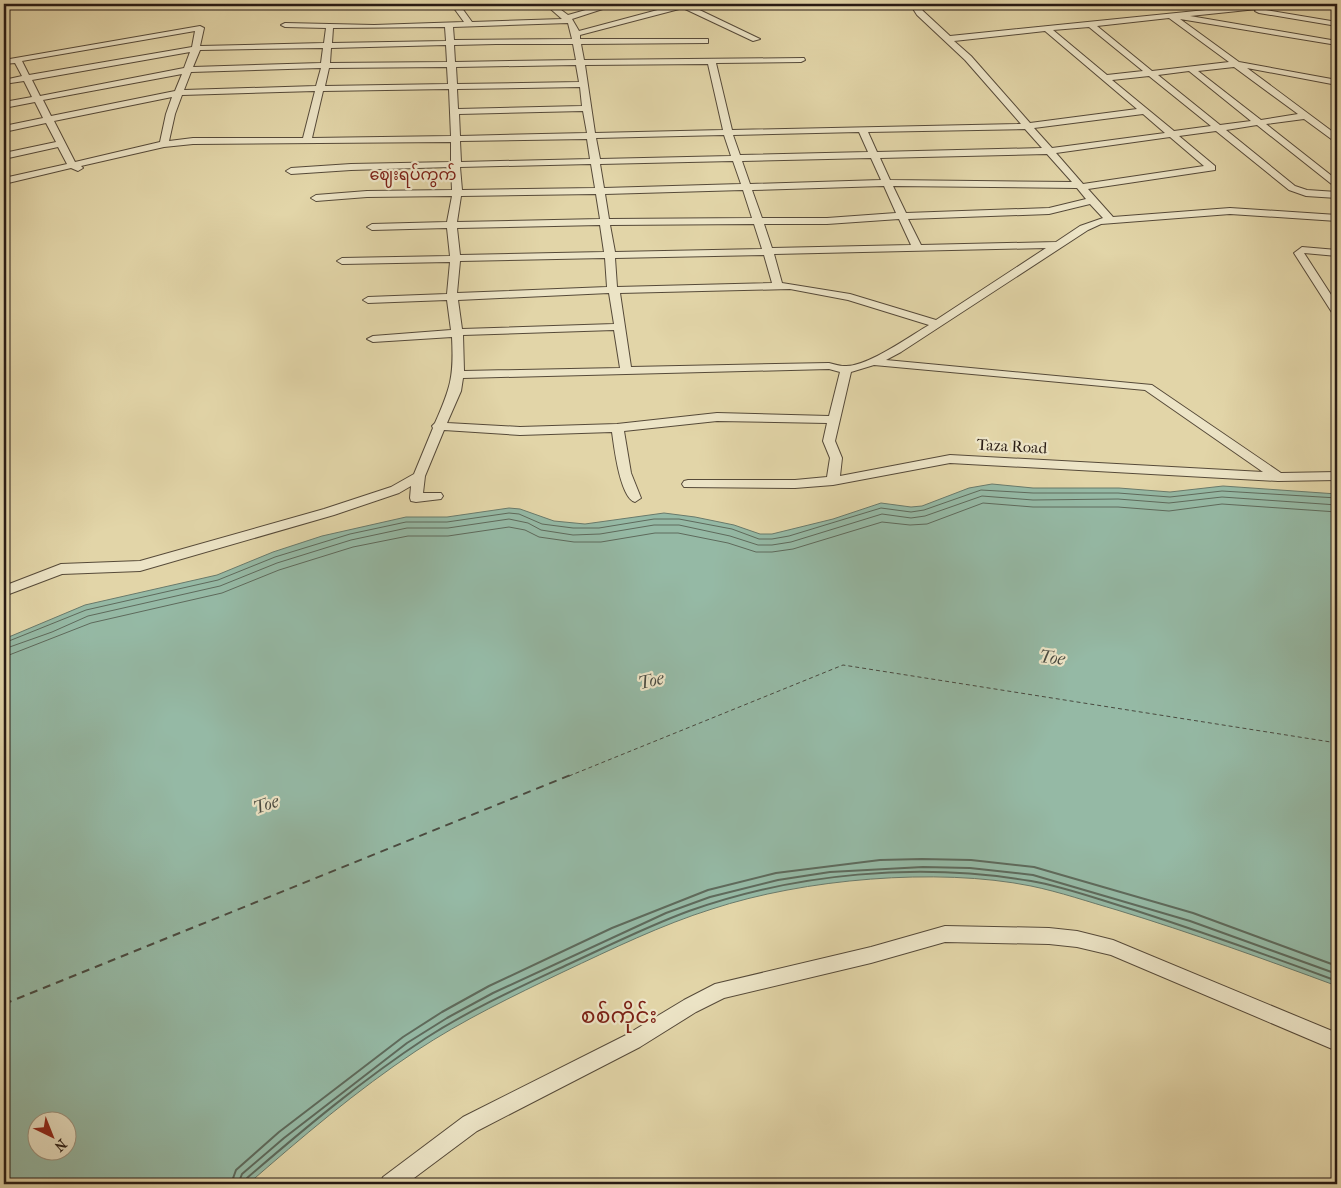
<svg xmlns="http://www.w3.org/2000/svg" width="1341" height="1188" viewBox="0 0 1341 1188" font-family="'IM FELL French Canon','Noto Sans Myanmar',serif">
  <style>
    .water { fill: #95b9a5; stroke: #697a6b; fill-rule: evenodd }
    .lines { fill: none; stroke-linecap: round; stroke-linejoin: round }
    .shore-far1 { stroke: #5e6a5c; stroke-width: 1 }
    .shore { stroke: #5e6a5c; stroke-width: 2 }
    .ferry-far1 { stroke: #494a40; stroke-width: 1; stroke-dasharray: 4 3; stroke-linecap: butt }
    .ferry { stroke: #494a40; stroke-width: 2; stroke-dasharray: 8 6; stroke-linecap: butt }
    .minor-casing { stroke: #564a39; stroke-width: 2 }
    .minor { fill: #ece4c6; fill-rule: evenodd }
    .labels { text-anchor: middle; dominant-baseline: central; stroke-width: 4.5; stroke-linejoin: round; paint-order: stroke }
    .far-quarter-label { font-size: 16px; fill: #7a1f14; stroke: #ece4c6 }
    .street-label { font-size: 16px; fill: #281b14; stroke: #ece4c6 }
    .water-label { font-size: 18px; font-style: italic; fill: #494a40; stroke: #ece4c6 }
    .near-quarter-label { font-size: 22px; fill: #7a1f14; stroke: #ece4c6 }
  </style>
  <rect width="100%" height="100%" fill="#e2d5a8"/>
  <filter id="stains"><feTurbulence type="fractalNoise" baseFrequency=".004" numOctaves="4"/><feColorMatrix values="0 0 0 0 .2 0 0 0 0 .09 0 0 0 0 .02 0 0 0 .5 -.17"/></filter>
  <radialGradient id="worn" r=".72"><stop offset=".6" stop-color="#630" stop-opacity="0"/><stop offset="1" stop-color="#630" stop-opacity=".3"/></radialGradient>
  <!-- water -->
  <path class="water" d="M992,484L1033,488H1119L1170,492L1223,486L1337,494V986C1264,959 1192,933 1117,910C1089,902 1060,892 1031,886C937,867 803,879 712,909C661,925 612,949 563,972C513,996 463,1020 416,1051C357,1090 301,1138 248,1184H4V639L85,605L217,575L273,552L322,536L406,517H447L509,508L520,509L554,521L585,524L664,513L695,517L734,525L760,534H772L833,519L881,503L911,507L922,506L969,488ZM38,1120H68V1150H38Z"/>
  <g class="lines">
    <!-- shore-far1 -->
    <g class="shore-far1">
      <path d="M4,643L86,610L218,580L275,557L350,534L406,522H447L509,513L519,514L542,524L573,528H599L654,519H679L732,529L759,539H772L789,536L881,508L911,512L924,510L981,490L1033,493H1118L1170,497L1222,491L1337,498"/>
      <path d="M4,649L52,632L88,616L220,586L277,563L351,540L407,528H448L509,519L528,523L541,530L573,535L600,534L654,525H679L730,536L758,545H772L791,542L882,514L911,518L925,516L982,496L1033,500L1118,499L1169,503L1222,497L1337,505"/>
      <path d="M4,657L91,623L222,593L279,570L353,547L408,536H448L509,527L525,530L539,537L574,542H601L655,533H678L728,543L756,552H772L793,549L882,522L910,525L927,524L983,503L1033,507H1118L1169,511L1222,504L1337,512"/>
    </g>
    <!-- shore -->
    <g class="shore">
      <path d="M231,1184L236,1170L279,1132L403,1037L442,1012L489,986L612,928L708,890L776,873L880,860L922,859L971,860L1034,867L1193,913L1337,966"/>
      <path d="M238,1184L242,1174L284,1138L407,1043L447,1018L493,993L666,913L710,897L778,880L830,872L923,867L970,868L1033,875L1190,921L1337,974"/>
      <path d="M245,1184L247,1178C304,1129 362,1080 426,1038C471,1009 520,987 569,964C608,946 648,926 689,911C796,873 918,862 1031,881C1066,887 1100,900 1134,910C1202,932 1270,956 1337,981"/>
    </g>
    <!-- ferry-far1 -->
    <path class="ferry-far1" d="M569,776L843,665L1337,743"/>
    <!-- ferry -->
    <path class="ferry" d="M4,1004L573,774"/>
    <defs>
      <g id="minor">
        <path d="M451,4H459L472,22L562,19L545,4H553L568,15L607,4H618L572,19L579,31L680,4H687L760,39L753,41L683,8L580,35V39H708V43L581,44L584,60L804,58L805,60L801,62L716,63L732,130L1021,124L965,60L917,15L910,4H918L923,11L950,36L1265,4H1289L1285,6L1260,9L1337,22V26L1259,13L1255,11L1257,9L1190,16L1337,41V45L1180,19L1239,62L1337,80V85L1247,68L1337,135V142L1334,141L1304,119L1266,124L1337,180V187L1334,186L1257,125L1226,130L1295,186L1307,190L1337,192V198L1306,196L1289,190L1216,131L1179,136L1215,166V170L1088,189L1113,217L1230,208L1337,215V221L1230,214L1101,224L1088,230L901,352L886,360L1152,385L1281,473L1337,472V480L1278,481L950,463L833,485L795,488L684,487L682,484L684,481L688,480H795L827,477L830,458L823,441L827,423L717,421L624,431L631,473L641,498L635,502C620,498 614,446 612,432L520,435L444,430L425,476L423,493H441L443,496L441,499L416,502L411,501L410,498L411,486L399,493L334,515L140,571L62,574L4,596V586L61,564L140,561L324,509L391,487L414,474L433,428L432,426L435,423C451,387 454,376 452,337L373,342L367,339L373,336L451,330L447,300L368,303L363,300L368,297L447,294L450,262L342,264L337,261L342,258L450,256L447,228L372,230L367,227L372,224L447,222L452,196L367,197L316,201L311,198L316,195L367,191L452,190L451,167L351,170L291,174L286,171L291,168L351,164L451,162V142L193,144L164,147L81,166L83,168L78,171L71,168L4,184V178L67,164L58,147L4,159V153L56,142L46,123L4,132V126L43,118L35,102L4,108V102L32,97L24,81L4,84V80L22,76L15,63L4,64V60L200,26L204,28L200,46L324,43L326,28L285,27L281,25L285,23L374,25L464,22ZM1169,18L1229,62L1152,71L1097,26ZM568,23L572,39L454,40L453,27ZM445,27L446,41L332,43L333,28ZM1089,27L1143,71L1107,75L1053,30ZM195,31L192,47L29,75L22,61ZM1045,31L1137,109L1030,123L971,56L954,41ZM496,44H573L576,60L455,62L454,45ZM446,45L447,62L330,63L331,48ZM323,48L321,63L193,67L200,50ZM190,52L184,68L40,96L32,80ZM708,64L723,130L595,133L585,65ZM576,65L579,82L457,84L456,67ZM447,67L448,84L325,86L329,68ZM1234,67L1298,114L1261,120L1198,71ZM321,68L316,86L184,90L191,72ZM1189,71L1251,121L1220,125L1158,75ZM182,74L175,91L51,116L43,100ZM1149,76L1211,126L1174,131L1112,80ZM580,87L582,106L458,109L457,89ZM449,89L451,136L312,138L323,91ZM315,91L303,138H193L169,141L175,114L182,95ZM172,97L166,114L160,142L75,162L54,121ZM583,111L587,133L460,136L459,114ZM1143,114L1165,133L1052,148L1034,128ZM1025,129L1042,148L877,152L868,132ZM859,132L868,152L740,155L733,135ZM724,135L731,156L600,159L596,138ZM1170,137L1204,166L1083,184L1056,153ZM587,139L590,159L461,162L460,141ZM1047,154L1072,182L890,180L880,158ZM871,158L881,180L750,184L742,161ZM733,161L741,184L604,188L600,164ZM591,164L595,188L462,190L460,167ZM884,186L896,213L827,218H762L752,190ZM893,186L1077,188L1086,199L1049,208L906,213ZM743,190L752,218L609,219L605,194ZM596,194L600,219L457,222L461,196ZM1090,204L1103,218L1080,226L1056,242L921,245L908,219L1049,214ZM899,219L911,245L772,248L764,224H827ZM754,224L762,249L615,252L610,225ZM600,225L604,252L460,255L457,228ZM1046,248L936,320L850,294L782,283L774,254ZM764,255L772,283L617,287L615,258ZM605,258L607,287L457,293L460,261ZM790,289L848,300L929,325C910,336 866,368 844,366C839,366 834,364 829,363L631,367L620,293ZM609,293L614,324L462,329L458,300ZM614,330L620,368L464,371L463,335ZM874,365L1145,390L1263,472L950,455L840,476L842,458L835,441L851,372ZM829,369L840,372L829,416L717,413L617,424L520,427L447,423L461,391L463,378Z"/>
        <path d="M1321,4H1337V8L1322,6Z"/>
        <path d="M1302,247L1337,250V256L1304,253L1337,304V315L1333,314L1294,253Z"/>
        <path d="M945,926L1049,928L1077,931L1113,940L1337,1033V1051L1111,955L1077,947L1049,944L945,942L871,963L724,998L696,1012L640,1047L477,1131L406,1184H380L383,1177L463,1117L626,1035L684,1000L715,984L871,947Z"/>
      </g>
    </defs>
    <!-- minor casing -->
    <use href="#minor" class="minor-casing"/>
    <!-- minor -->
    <use href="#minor" class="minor"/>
  </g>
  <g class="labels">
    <!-- far-quarter labels -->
    <g class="far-quarter-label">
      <text x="413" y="174">ဈေးရပ်ကွက်</text>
    </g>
    <!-- street labels -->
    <g class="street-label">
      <text transform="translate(1012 446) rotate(3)">Taza Road</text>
    </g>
    <!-- water labels -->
    <g class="water-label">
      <text transform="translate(1052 658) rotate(6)">Toe</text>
      <text transform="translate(651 681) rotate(-14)">Toe</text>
      <text transform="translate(266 805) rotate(-20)">Toe</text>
    </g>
    <!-- near-quarter labels -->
    <g class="near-quarter-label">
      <text x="619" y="1016">စစ်ကိုင်း</text>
    </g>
  </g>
  <!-- margin -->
  <rect width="1341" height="1188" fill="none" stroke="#e2d5a8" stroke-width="20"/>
  <rect x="5" y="5" width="1331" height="1178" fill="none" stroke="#281b14" stroke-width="2.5"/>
  <rect x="10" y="10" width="1321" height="1168" fill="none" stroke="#281b14"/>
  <!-- north arrow -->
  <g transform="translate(52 1136) rotate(137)"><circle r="24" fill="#ece4c6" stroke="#9e947f"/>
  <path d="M0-4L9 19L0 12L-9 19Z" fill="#8f2418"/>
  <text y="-8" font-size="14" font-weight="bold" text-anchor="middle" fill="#281b14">N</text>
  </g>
  <rect width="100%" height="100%" filter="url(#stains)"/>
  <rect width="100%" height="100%" fill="url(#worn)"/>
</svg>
